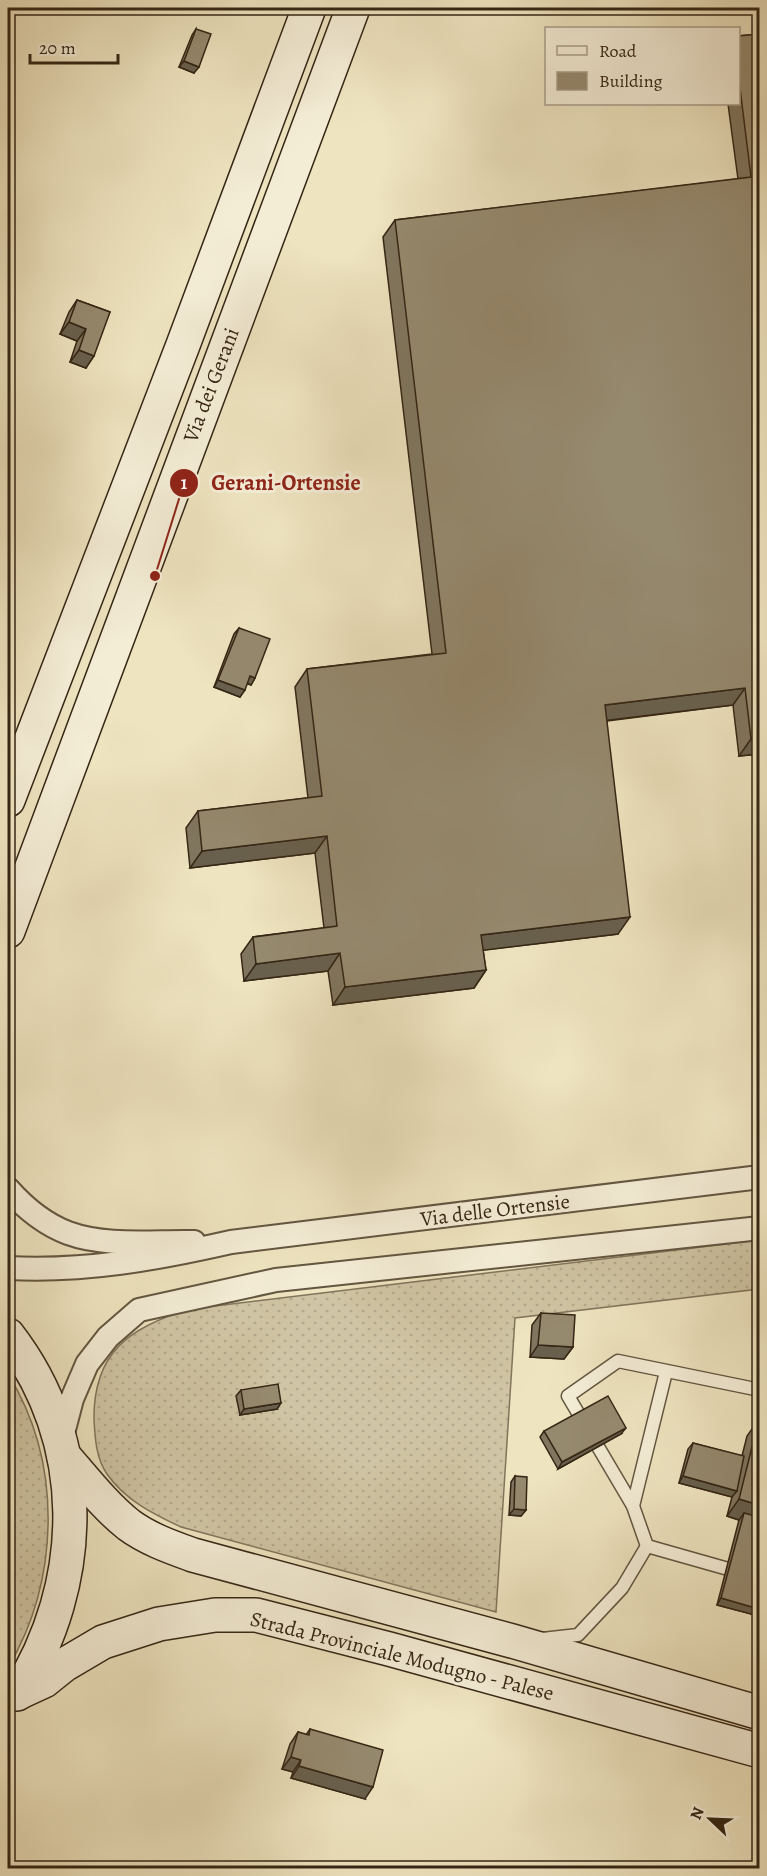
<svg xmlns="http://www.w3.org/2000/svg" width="767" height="1876" viewBox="0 0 767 1876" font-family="Alegreya,serif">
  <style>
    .grass { fill: url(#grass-dots); stroke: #82755c; stroke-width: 1.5 }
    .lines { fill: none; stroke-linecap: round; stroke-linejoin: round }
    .lane-casing { stroke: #635640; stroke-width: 15 }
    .street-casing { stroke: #635640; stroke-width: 26 }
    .secondary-casing { stroke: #352615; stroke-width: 36 }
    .lane { stroke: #f4edd6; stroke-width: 12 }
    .street { stroke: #f4edd6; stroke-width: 22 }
    .secondary { stroke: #f4edd6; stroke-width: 33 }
    .wall { fill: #80765f; stroke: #352615; stroke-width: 1.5 }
    .shaded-wall { fill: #68604d; stroke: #352615; stroke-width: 1.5 }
    .building { fill: #95896e; stroke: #352615; stroke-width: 1.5 }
    .labels { text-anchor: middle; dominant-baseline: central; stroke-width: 6; stroke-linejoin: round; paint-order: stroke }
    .street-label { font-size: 21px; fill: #352615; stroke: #f4edd6 }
    .leader { fill: none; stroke: #8f2418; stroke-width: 2 }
    .callout-dot { fill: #8f2418; stroke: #f4edd6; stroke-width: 2 }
    .mark-label { font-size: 18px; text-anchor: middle; font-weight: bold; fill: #fff }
    .callout-label { font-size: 22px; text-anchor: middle; font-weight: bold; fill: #8f2418; stroke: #f4edd6; stroke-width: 6; stroke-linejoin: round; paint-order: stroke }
  </style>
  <defs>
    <pattern id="grass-dots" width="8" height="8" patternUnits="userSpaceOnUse" patternTransform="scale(1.5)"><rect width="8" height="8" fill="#cfc4a3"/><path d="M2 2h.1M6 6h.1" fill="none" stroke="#b2a88b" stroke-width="1.8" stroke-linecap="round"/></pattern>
  </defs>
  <rect width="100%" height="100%" fill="#eee4c0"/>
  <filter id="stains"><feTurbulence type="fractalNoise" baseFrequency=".00333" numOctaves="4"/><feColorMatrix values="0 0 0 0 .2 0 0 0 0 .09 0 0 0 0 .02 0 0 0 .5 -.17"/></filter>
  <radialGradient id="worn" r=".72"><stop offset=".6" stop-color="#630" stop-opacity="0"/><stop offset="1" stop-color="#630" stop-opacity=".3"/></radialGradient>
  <!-- grass -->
  <g class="grass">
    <path d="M759,1240V1289L515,1318L496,1612L181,1527C153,1514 125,1500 107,1474C96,1458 95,1438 94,1420C93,1353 129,1327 190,1309Z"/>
    <path d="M8,1374C63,1463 60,1579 8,1668Z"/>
  </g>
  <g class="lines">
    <defs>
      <g id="lane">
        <path d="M633,1506L568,1396L618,1361L760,1390"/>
        <path d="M647,1546L633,1506L666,1372"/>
        <path d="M542,1639L578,1635L622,1588L647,1546L760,1578"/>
      </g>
      <g id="street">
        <path d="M8,1189C24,1207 44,1224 68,1233C106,1247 153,1241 194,1242"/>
        <path d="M8,1268C85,1272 156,1259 231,1242L760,1177"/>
        <path d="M61,1441L72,1399L87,1364L108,1337L139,1310L276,1280L760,1228"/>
      </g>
      <g id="secondary">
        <path d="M8,800L183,345L309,8"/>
        <path d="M8,931L353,8"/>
        <path d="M8,1335C90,1441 88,1583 17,1694"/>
        <path d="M64,1456C84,1479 105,1506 129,1525C148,1539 171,1547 193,1555L512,1641L760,1713"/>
        <path d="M18,1693L44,1681L64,1665L103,1642L159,1624L215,1615H256L389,1649L760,1751"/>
      </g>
    </defs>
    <!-- lane casing -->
    <use href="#lane" class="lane-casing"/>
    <!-- street casing -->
    <use href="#street" class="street-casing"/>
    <!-- secondary casing -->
    <use href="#secondary" class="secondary-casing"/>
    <!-- lane -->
    <use href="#lane" class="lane"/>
    <!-- street -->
    <use href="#street" class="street"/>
    <!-- secondary -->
    <use href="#secondary" class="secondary"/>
  </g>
  <!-- wall -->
  <g class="wall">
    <path d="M196,29L194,73L179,67L192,35Z"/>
    <path d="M759,34V754L739,756L733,705L607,721L618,934L483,950L486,970L474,988L333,1005L328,971L244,981L241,954L253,937L324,928L315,853L190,868L186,828L198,811L308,798L295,687L307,669L432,654L383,237L395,220L738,179L728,104H738V36Z"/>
    <path d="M77,300L110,312L86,368L70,362L77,341L60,334L69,312Z"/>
    <path d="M239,628L255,678L251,685L247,683L240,697L214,687L234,634Z"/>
    <path d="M541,1313L573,1347L564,1359L530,1357L532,1325Z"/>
    <path d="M241,1390L277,1409L240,1415L236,1396Z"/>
    <path d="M759,1419V1616L717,1605L739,1520L727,1516L732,1497L679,1483L688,1449L693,1443L742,1456L747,1436Z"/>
    <path d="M544,1431L621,1434L558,1469L540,1437Z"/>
    <path d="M515,1476L526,1510L521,1516L509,1515L511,1482Z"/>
    <path d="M310,1729L365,1799L291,1778L293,1772L282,1769L290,1744L298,1732L306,1735Z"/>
  </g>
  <!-- shaded-wall -->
  <g class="shaded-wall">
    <path d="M184,61L199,67L194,73L179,67Z"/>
    <path d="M69,322L86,329L77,341L60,334Z"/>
    <path d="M79,350L94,356L86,368L70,362Z"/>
    <path d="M250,676L255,678L251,685L246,683Z"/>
    <path d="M218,680L245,690L240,697L214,687Z"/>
    <path d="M745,688L733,705L593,722L605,705Z"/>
    <path d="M759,738V754L739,756L751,739Z"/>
    <path d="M327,836L315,853L190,868L202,851Z"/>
    <path d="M630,917L618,934L469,952L481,935Z"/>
    <path d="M340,953L328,971L244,981L256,964Z"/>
    <path d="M486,970L474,988L333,1005L345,987Z"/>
    <path d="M538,1345L573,1347L564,1359L530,1357Z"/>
    <path d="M281,1403L277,1409L240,1415L244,1409Z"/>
    <path d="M626,1428L621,1434L558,1469L562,1462Z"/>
    <path d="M683,1476L737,1491L732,1497L679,1483Z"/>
    <path d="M739,1499L759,1505V1525L744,1513L739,1520L727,1516Z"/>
    <path d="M514,1509L526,1510L521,1516L509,1515Z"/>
    <path d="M721,1598L759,1609V1616L717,1605Z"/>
    <path d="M291,1757L301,1760L293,1772L282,1769Z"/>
    <path d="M299,1766L373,1787L365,1799L291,1778Z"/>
  </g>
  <!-- building -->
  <g class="building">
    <path d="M196,29L211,34L199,67L184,61Z"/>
    <path d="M759,34V738L751,739L745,688L605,705L630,917L481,935L486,970L345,987L340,953L256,964L253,937L337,926L327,836L202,851L198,811L322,796L307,669L446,653L395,220L751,177L738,72V36Z"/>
    <path d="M77,300L110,312L94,356L79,350L86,329L69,322Z"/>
    <path d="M239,628L270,639L255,678L250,676L245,690L218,680Z"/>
    <path d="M541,1313L575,1315L573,1347L538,1345Z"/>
    <path d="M278,1384L281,1403L244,1409L241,1390Z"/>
    <path d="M608,1396L626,1428L562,1462L544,1431Z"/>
    <path d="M759,1419V1505L739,1499Z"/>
    <path d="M693,1443L744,1456L737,1491L683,1476Z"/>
    <path d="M515,1476L527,1477L526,1510L514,1509Z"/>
    <path d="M744,1513L759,1517V1609L721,1598Z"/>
    <path d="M310,1729L383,1750L373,1787L299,1766L301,1760L291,1757L298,1732L309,1735Z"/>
  </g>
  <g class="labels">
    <!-- street labels -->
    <g class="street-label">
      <text transform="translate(211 385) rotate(-69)">Via dei Gerani</text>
      <text transform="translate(495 1210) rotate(-7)">Via delle Ortensie</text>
      <text transform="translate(402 1656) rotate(14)">Strada Provinciale Modugno - Palese</text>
    </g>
  </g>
  <!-- callouts -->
  <path class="leader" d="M155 576L184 483"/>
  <g class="callout-dot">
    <circle cx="155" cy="576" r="6"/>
    <circle cx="184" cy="483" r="15"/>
  </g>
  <g class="mark-label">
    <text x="184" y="489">1</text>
  </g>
  <g class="callout-label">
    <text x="286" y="490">Gerani-Ortensie</text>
  </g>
  <!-- margin -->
  <rect width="767" height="1876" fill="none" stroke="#eee4c0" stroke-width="30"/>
  <rect x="9" y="9" width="749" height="1858" fill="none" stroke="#352615" stroke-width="3"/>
  <rect x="15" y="15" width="737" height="1846" fill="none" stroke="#352615" stroke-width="1.5"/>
  <!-- legend -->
  <rect x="545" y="27" width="195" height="78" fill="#f4edd6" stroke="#a89d89" stroke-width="1.5"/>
  <rect x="557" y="46" width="30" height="9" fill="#f4edd6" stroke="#a89d89" stroke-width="1.5"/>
  <text x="599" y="57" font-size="18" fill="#352615">Road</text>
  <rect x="557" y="72" width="30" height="18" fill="#95896e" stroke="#a89d89" stroke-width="1.5"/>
  <text x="599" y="87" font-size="18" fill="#352615">Building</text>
  <!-- north arrow -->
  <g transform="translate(710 1819) rotate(293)" stroke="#f4edd6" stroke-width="4.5" paint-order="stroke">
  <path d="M0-4.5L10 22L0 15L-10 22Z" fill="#352615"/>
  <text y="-9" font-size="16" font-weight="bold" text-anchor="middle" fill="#352615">N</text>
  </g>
  <!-- scale -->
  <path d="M30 54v9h88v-9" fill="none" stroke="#352615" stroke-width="3"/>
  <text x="39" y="54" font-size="18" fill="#352615" stroke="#f4edd6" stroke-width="4.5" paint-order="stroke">20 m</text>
  <rect width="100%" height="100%" filter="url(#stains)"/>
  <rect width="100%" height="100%" fill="url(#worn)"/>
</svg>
